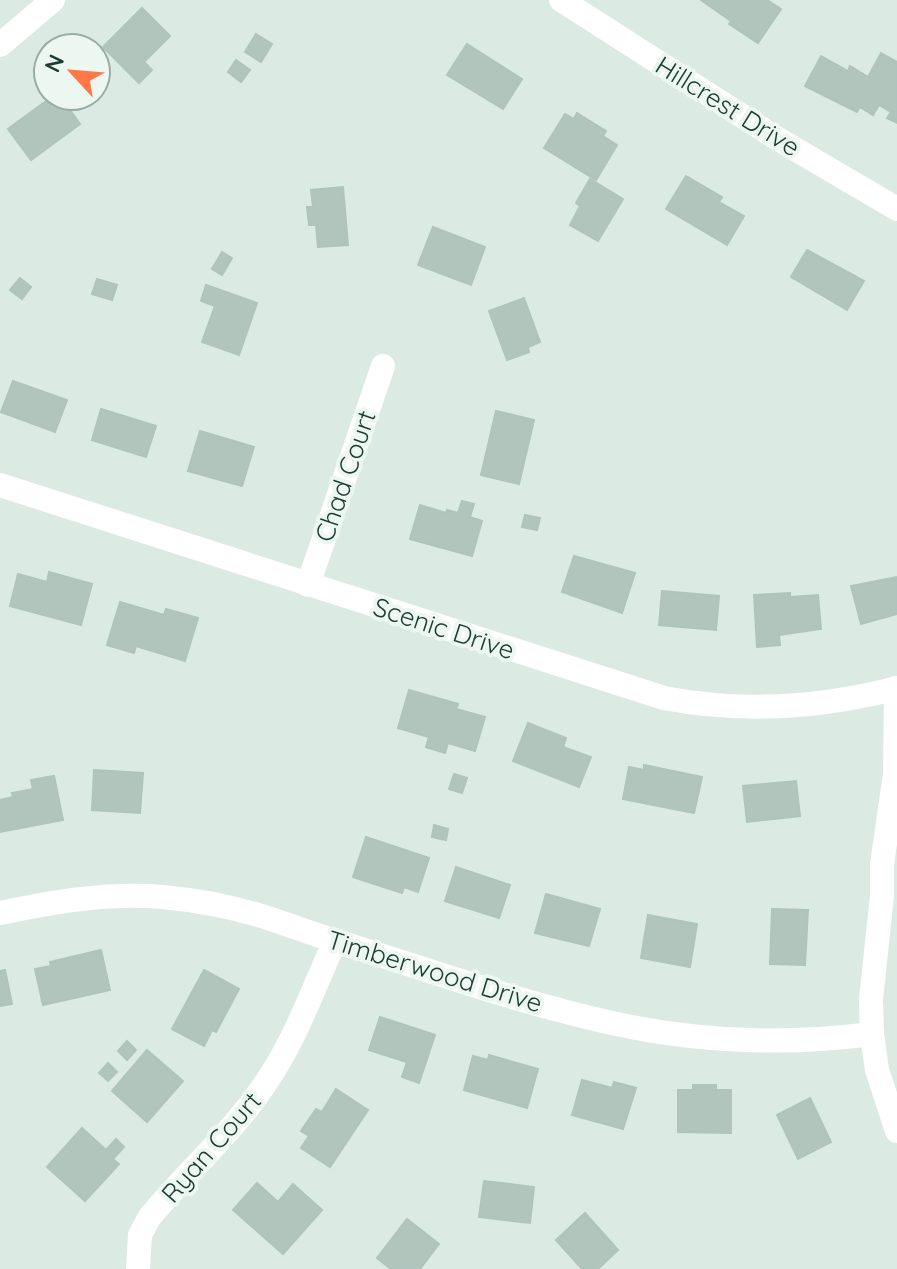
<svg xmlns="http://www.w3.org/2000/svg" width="897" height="1269" viewBox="0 0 897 1269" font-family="Quicksand,sans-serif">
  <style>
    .building { fill: #b1c5bd; stroke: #aec4bc; stroke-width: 2 }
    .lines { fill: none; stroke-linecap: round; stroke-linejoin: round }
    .minor { stroke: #fff; stroke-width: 24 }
    .labels { text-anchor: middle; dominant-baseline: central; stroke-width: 8; stroke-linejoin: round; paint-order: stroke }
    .street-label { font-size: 26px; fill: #1c3b33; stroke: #ecf7f2 }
  </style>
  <rect width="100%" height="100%" fill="#dceae4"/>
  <!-- building -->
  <g class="building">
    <path d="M701,0H767L781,9L758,43L729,24L731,21Z"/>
    <path d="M142,8L170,36L144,62L152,70L139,83L103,47Z"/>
    <path d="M256,34L272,44L261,62L245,52Z"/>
    <path d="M467,44L522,79L503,109L447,75Z"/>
    <path d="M881,53L897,62V123L887,118L891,112L879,105L873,115L860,107L857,112L805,86L821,56L848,71L850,66L868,77Z"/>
    <path d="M236,60L250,70L241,82L228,72Z"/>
    <path d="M53,96H60L80,124L31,160L8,129Z"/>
    <path d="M577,113L606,131L603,136L617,145L596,180L544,148L565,114L574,119Z"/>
    <path d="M686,176L722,197L719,202L744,216L727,245L666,209Z"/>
    <path d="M590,179L623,199L598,241L570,225L580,206L576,203Z"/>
    <path d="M343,187L348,245L318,247L316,225H309L307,207H313L311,190Z"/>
    <path d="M433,227L485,247L471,285L418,265Z"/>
    <path d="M807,250L864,281L847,310L791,277Z"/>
    <path d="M222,252L232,258L222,275L212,269Z"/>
    <path d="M20,278L31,287L22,299L10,290Z"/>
    <path d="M97,279L117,285L112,300L92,294Z"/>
    <path d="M206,285L257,303L239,355L202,342L215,306L201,301Z"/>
    <path d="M524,298L540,342L528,347L529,352L507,360L489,311Z"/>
    <path d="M13,381L67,400L55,432L1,412Z"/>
    <path d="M101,409L156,426L146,457L92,440Z"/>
    <path d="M496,411L534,420L519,484L481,475Z"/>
    <path d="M200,431L254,447L242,486L188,471Z"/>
    <path d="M462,501L474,504L470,517L482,521L472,556L410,539L420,505L446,513L447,510L458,513Z"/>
    <path d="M525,515L540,518L537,530L522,527Z"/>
    <path d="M574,556L635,573L622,613L562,592Z"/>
    <path d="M49,572L92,584L81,625L10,606L18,574L47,582Z"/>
    <path d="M897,577V614L861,624L851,586Z"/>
    <path d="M662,591L719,596L716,630L659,625Z"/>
    <path d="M790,593V597L818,595L821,629L779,635L780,645L757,647L754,595Z"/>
    <path d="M120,602L164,615L166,609L198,618L185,661L136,646L134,653L107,645Z"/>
    <path d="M409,690L458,704L456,709L485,717L475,751L448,743L445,753L426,747L429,737L398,728Z"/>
    <path d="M528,723L566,738L563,747L591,757L579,787L513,761Z"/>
    <path d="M644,765L702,777L694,813L623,799L629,767L644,770Z"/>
    <path d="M94,770L143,773L140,813L92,810Z"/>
    <path d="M454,774L467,778L462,793L449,789Z"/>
    <path d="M54,776L63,820L0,832V800L13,797L12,793L33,789L31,780Z"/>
    <path d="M796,781L800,816L747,822L743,786Z"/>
    <path d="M434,825L448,829L446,840L432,837Z"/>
    <path d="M366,837L429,858L418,892L404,887L402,893L353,877Z"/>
    <path d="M456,867L510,885L499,918L445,901Z"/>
    <path d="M546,894L600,909L589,946L535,933Z"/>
    <path d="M772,909L808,910L805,965L770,964Z"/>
    <path d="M648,915L697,924L690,967L641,958Z"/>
    <path d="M101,950L110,990L43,1005L35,969L51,966L50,962Z"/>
    <path d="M5,970L12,1004L0,1006V971Z"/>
    <path d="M204,970L239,989L216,1032L212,1030L204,1046L172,1029Z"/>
    <path d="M380,1017L435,1035L419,1083L402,1077L407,1062L369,1050Z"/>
    <path d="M127,1041L136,1050L127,1060L118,1051Z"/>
    <path d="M147,1050L183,1081L147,1122L112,1091Z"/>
    <path d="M489,1055L538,1069L527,1108L464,1090L473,1056L488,1060Z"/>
    <path d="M108,1063L117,1072L108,1081L99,1073Z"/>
    <path d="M582,1080L612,1088L614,1082L636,1088L623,1129L572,1115Z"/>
    <path d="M693,1085H716V1090H731V1133L678,1132V1090H693Z"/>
    <path d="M336,1089L368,1110L330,1167L301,1148L309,1136L301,1131L316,1109L322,1112Z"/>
    <path d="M810,1098L831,1142L798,1159L777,1115Z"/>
    <path d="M82,1128L106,1150L116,1139L124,1147L113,1159L119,1164L85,1201L47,1167Z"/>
    <path d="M484,1181L534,1187L530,1223L479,1217Z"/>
    <path d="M257,1183L278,1202L293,1184L322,1210L283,1254L233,1210Z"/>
    <path d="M585,1213L618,1250L598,1269H582L556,1240Z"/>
    <path d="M407,1219L439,1244L420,1269H391L377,1258Z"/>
  </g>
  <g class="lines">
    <!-- minor -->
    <g class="minor">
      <path d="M561,0L778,139L897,209"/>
      <path d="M0,45L53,0"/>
      <path d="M0,485L664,698C742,713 819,708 897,688"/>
      <path d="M308,585L383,366"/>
      <path d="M896,688L895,774L882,864V896L871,999L872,1034L877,1070L897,1131"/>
      <path d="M0,913C52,902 110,892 163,897C194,900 228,906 258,915C285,923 312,934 339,942C429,970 520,1003 612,1023C697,1042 786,1045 872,1034"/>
      <path d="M138,1269L140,1235L149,1218C187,1172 232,1133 265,1084C295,1041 313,989 335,941"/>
    </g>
  </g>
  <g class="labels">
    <!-- street labels -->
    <g class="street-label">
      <text transform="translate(728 106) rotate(32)">Hillcrest Drive</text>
      <text transform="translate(345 476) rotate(-71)">Chad Court</text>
      <text transform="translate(444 628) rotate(18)">Scenic Drive</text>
      <text transform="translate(435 971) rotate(17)">Timberwood Drive</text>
      <text transform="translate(211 1147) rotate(-49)">Ryan Court</text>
    </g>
  </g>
  <!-- north arrow -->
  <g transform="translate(72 72) rotate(296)"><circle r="38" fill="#ecf7f2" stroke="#99aca6" stroke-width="2"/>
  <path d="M0-6L14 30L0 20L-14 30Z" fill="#ff7845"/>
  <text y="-12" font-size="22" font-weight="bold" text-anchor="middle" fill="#1c3b33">N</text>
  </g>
</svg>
